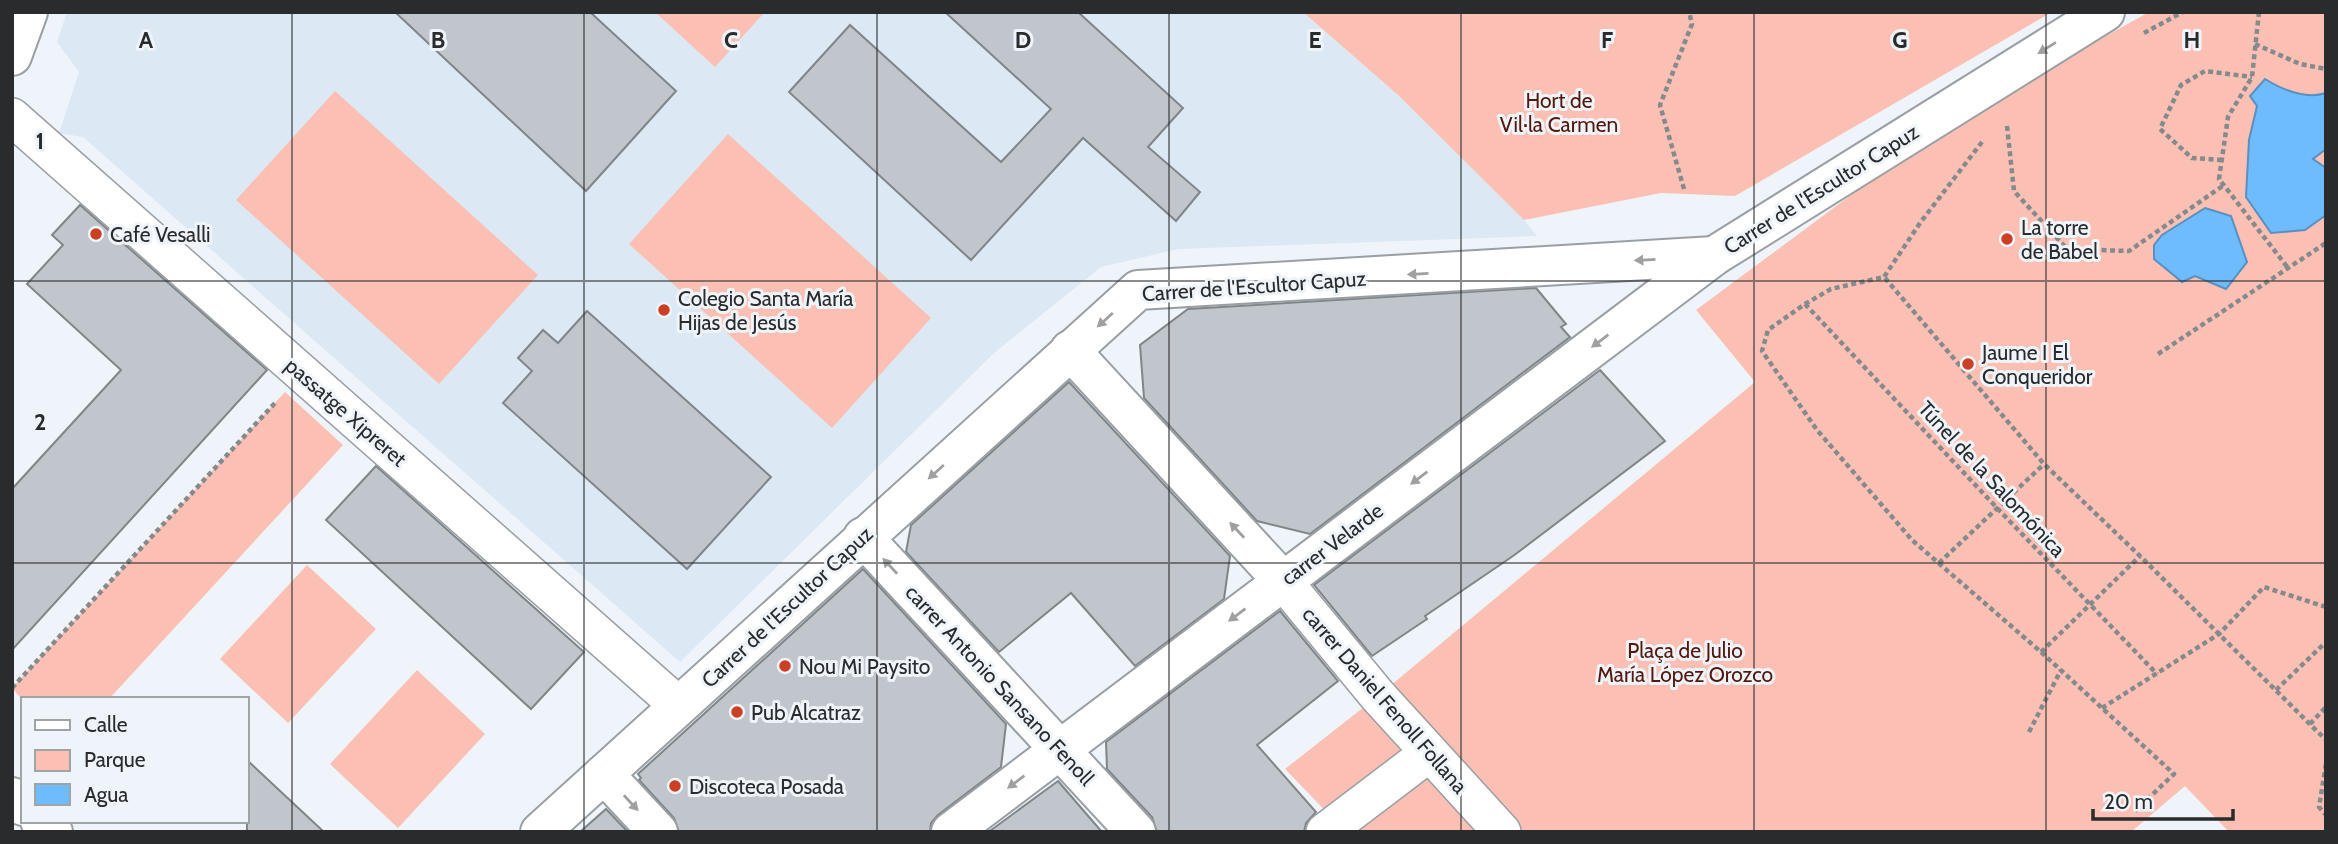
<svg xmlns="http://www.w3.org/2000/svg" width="2338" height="844" viewBox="0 0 2338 844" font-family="Cabin,sans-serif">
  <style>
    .built { fill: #dce8f3 }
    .green { fill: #fbc0b3 }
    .water { fill: #6ebbfd; stroke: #5990bf; stroke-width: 2 }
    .building { fill: #c1c6cc; stroke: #80858a; stroke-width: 2 }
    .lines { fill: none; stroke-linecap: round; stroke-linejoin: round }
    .pedestrian-casing { stroke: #9a9fa5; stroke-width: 40 }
    .minor-casing { stroke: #9a9fa5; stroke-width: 42 }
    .secondary-casing { stroke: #9a9fa5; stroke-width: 42 }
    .path { stroke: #868a8d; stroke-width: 4.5; stroke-dasharray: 5 3.5; stroke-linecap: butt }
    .pedestrian { stroke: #fff; stroke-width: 37 }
    .minor { stroke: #fff; stroke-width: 38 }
    .secondary { stroke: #fff; stroke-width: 38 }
    .oneway { fill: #9fa0a0 }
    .grid { fill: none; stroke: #292b2d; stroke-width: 2; stroke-opacity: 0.55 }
    .poi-dot { fill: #cb4025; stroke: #eef4f9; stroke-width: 2.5 }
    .labels { text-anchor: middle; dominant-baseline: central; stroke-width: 6; stroke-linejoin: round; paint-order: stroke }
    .park-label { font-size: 21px; fill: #54180c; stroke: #eef4f9 }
    .street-label { font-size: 21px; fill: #292b2d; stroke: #eef4f9 }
    .poi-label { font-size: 21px; fill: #292b2d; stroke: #eef4f9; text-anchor: start }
    .grid-label { font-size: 23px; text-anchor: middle; font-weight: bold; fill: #292b2d; stroke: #eef4f9; stroke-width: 6; stroke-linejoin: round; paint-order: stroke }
  </style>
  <rect width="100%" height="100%" fill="#eef4f9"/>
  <!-- built -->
  <path class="built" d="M67,12H1303L1398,95L1524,220L1537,236L1178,249L1101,267L994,353L680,662L83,137L59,133L79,72L57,42Z"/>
  <!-- green -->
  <g class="green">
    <path d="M655,12H765L715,67Z"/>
    <path d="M1303,12H2052L1735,196L1661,193L1524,220L1398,95Z"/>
    <path d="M2149,12H2326L2325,832H2229L2185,786L2131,832H1346L1285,769L1378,696L1755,382L1696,310L1917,146L2040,73Z"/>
    <path d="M335,91L538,275L439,384L236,200Z"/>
    <path d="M728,134L931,318L832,428L629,244Z"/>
    <path d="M285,392L343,445L109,699L23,700L12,688Z"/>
    <path d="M307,565L376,629L288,723L220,659Z"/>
    <path d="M417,670L485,734L398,828L330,764Z"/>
  </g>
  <!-- water -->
  <g class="water">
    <path d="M2265,79C2283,90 2305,100 2326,93V149L2313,159L2326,168V215L2305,230L2271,233L2246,197L2249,140L2257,106L2250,96Z"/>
    <path d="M2205,208L2231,216L2247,262L2226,289L2195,276L2182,282L2154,259V245L2162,235Z"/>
  </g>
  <!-- building -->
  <g class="building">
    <path d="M395,12H590L676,91L586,191Z"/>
    <path d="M945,12H1078L1183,108L1148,147L1200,192L1176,221L1083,138L971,260L789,92L850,25L1001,162L1051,109Z"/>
    <path d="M80,205L267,370L12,650V489L121,370L27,284L63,245L52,235Z"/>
    <path d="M1536,288L1566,324L1561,327L1570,337L1310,534L1257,521L1144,398L1140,345L1188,309Z"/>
    <path d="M587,311L771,477L687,569L503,403L532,371L518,358L543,330L558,343Z"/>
    <path d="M1600,370L1665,441L1513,556L1425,616L1427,619L1372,656L1314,585Z"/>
    <path d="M1069,382L1230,556L1224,599L1135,666L1071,593L999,652L906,552L911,525Z"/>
    <path d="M376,466L584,652L531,709L326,520Z"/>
    <path d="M863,569L1006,724L1001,767L938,815L931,823L930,832H679L674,818L639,780L641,778L638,774Z"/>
    <path d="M1280,611L1338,681L1257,745L1316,812L1306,823L1304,832H1157L1152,817L1107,769L1106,742Z"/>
    <path d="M247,760L324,832H247Z"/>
    <path d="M1058,781L1102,832H988L994,828Z"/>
    <path d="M606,809L628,832H580Z"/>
  </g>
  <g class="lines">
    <defs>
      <g id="pedestrian">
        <path d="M12,117L679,706"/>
        <path d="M1283,581L1378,696L1502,832"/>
        <path d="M1325,832L1429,753"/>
      </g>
      <g id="minor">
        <path d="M1070,350L1283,581"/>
        <path d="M863,537L1136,832"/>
        <path d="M604,774L658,832"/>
        <path d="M12,797L23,806"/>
        <path d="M40,821L53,832"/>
        <path d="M540,832L1138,290L1714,256"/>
        <path d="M951,832L1714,256L2105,12"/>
      </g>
      <path id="secondary" d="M12,56L28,12"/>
    </defs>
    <!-- pedestrian casing -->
    <use href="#pedestrian" class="pedestrian-casing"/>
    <!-- minor casing -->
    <use href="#minor" class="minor-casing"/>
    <!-- secondary casing -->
    <use href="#secondary" class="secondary-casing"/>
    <!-- path -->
    <g class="path">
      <path d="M2259,12L2252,77L2228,117L2219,179L2288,268"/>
      <path d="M2144,33L2183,12"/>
      <path d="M2255,44L2300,64L2326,69"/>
      <path d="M2007,126L2014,191L2067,249L2129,251L2224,185"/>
      <path d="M1982,142L1920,223L1884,277L1831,289L1805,304L1768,330L1762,351L1817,430L1912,540L2041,652L2174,774L2135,811"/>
      <path d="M2222,160L2192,158L2160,129L2181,85L2205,71L2252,77"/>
      <path d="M1684,189L1660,105L1692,24L1689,12"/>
      <path d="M1885,278L2044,464L2140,556L2326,740"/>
      <path d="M1805,304L1997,508L2157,674"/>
      <path d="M2158,354L2326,243"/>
      <path d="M1939,563L2044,464"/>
      <path d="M2041,652L2140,556"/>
      <path d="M12,688L275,403"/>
      <path d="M2276,690L2326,642"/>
      <path d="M2102,708L2219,634L2264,587L2326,607"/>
      <path d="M2310,724L2326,707"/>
      <path d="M2029,732L2061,670"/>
      <path d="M2326,764L2319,807L2326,815"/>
    </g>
    <!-- pedestrian -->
    <use href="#pedestrian" class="pedestrian"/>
    <!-- minor -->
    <use href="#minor" class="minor"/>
    <!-- secondary -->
    <use href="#secondary" class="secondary"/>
  </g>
  <!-- one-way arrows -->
  <defs><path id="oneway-solid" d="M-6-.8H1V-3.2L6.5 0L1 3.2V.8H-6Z" transform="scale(1.75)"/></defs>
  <g class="oneway">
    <use href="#oneway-solid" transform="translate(2047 48) rotate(148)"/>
    <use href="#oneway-solid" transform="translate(1645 260) rotate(177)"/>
    <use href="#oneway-solid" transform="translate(1418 274) rotate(177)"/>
    <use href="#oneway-solid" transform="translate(1105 320) rotate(138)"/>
    <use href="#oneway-solid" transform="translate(1600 341) rotate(143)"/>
    <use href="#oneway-solid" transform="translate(936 472) rotate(138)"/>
    <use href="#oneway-solid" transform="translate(1419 478) rotate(143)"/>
    <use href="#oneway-solid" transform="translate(1237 530) rotate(-133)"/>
    <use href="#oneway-solid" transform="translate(890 566) rotate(-133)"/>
    <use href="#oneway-solid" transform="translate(1237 615) rotate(143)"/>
    <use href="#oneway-solid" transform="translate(1016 782) rotate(143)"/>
    <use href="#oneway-solid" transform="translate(631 803) rotate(47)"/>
  </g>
  <!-- grid -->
  <path class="grid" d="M292,12V832M584,12V832M877,12V832M1169,12V832M1461,12V832M1754,12V832M2046,12V832M12,281H2326M12,563H2326"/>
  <!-- markers -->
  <g class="poi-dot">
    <circle cx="96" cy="234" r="7"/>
    <circle cx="2007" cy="239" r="7"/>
    <circle cx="664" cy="310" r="7"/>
    <circle cx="1968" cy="364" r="7"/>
    <circle cx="785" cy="666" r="7"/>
    <circle cx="737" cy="712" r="7"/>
    <circle cx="675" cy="786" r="7"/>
  </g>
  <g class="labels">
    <!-- park labels -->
    <g class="park-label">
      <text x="1559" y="100">Hort de<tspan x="1559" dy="24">Vil·la Carmen</tspan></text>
      <text x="1685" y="650">Plaça de Julio<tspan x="1685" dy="24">María López Orozco</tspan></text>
    </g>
    <!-- street labels -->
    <g class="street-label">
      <text transform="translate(1821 189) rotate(-32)">Carrer de l'Escultor Capuz</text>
      <text transform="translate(1254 286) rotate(-4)">Carrer de l'Escultor Capuz</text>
      <text transform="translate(346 412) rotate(41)">passatge Xipreret</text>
      <text transform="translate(1992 479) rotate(47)">Túnel de la Salomónica</text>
      <text transform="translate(1332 544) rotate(-37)">carrer Velarde</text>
      <text transform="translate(787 607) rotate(-43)">Carrer de l'Escultor Capuz</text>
      <text transform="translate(1000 685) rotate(47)">carrer Antonio Sansano Fenoll</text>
      <text transform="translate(1385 700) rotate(49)">carrer Daniel Fenoll Follana</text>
    </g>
    <!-- poi labels -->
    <g class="poi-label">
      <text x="2021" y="227">La torre<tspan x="2021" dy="24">de Babel</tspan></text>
      <text x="110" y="234">Café Vesalli</text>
      <text x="678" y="298">Colegio Santa María<tspan x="678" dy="24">Hijas de Jesús</tspan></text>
      <text x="1982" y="352">Jaume I El<tspan x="1982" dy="24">Conqueridor</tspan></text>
      <text x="799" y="666">Nou Mi Paysito</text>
      <text x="751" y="712">Pub Alcatraz</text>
      <text x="689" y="786">Discoteca Posada</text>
    </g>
  </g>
  <g class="grid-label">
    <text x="146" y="48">A</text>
    <text x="438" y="48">B</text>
    <text x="731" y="48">C</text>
    <text x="1023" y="48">D</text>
    <text x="1315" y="48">E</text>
    <text x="1607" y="48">F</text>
    <text x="1900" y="48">G</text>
    <text x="2192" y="48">H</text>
    <text x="40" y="149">1</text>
    <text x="40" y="430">2</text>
  </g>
  <!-- border -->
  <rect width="2338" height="844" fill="none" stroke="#292b2d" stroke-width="28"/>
  <!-- legend -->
  <rect x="21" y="697" width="228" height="126" fill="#eef4f9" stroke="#9fa4a7" stroke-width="2"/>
  <rect x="35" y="720" width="35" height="10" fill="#ffffff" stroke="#9fa4a7" stroke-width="2"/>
  <text x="84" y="732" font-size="21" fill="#292b2d">Calle</text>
  <rect x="35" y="750" width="35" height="21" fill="#fbc0b3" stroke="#9fa4a7" stroke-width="2"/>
  <text x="84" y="767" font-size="21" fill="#292b2d">Parque</text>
  <rect x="35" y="784" width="35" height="21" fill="#6ebbfd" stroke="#9fa4a7" stroke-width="2"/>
  <text x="84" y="802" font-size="21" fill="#292b2d">Agua</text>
  <!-- scale -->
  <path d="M2093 809v10h140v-10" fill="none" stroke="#292b2d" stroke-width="3.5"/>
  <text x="2104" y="809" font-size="21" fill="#292b2d" stroke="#eef4f9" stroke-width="5" paint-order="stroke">20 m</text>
</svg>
